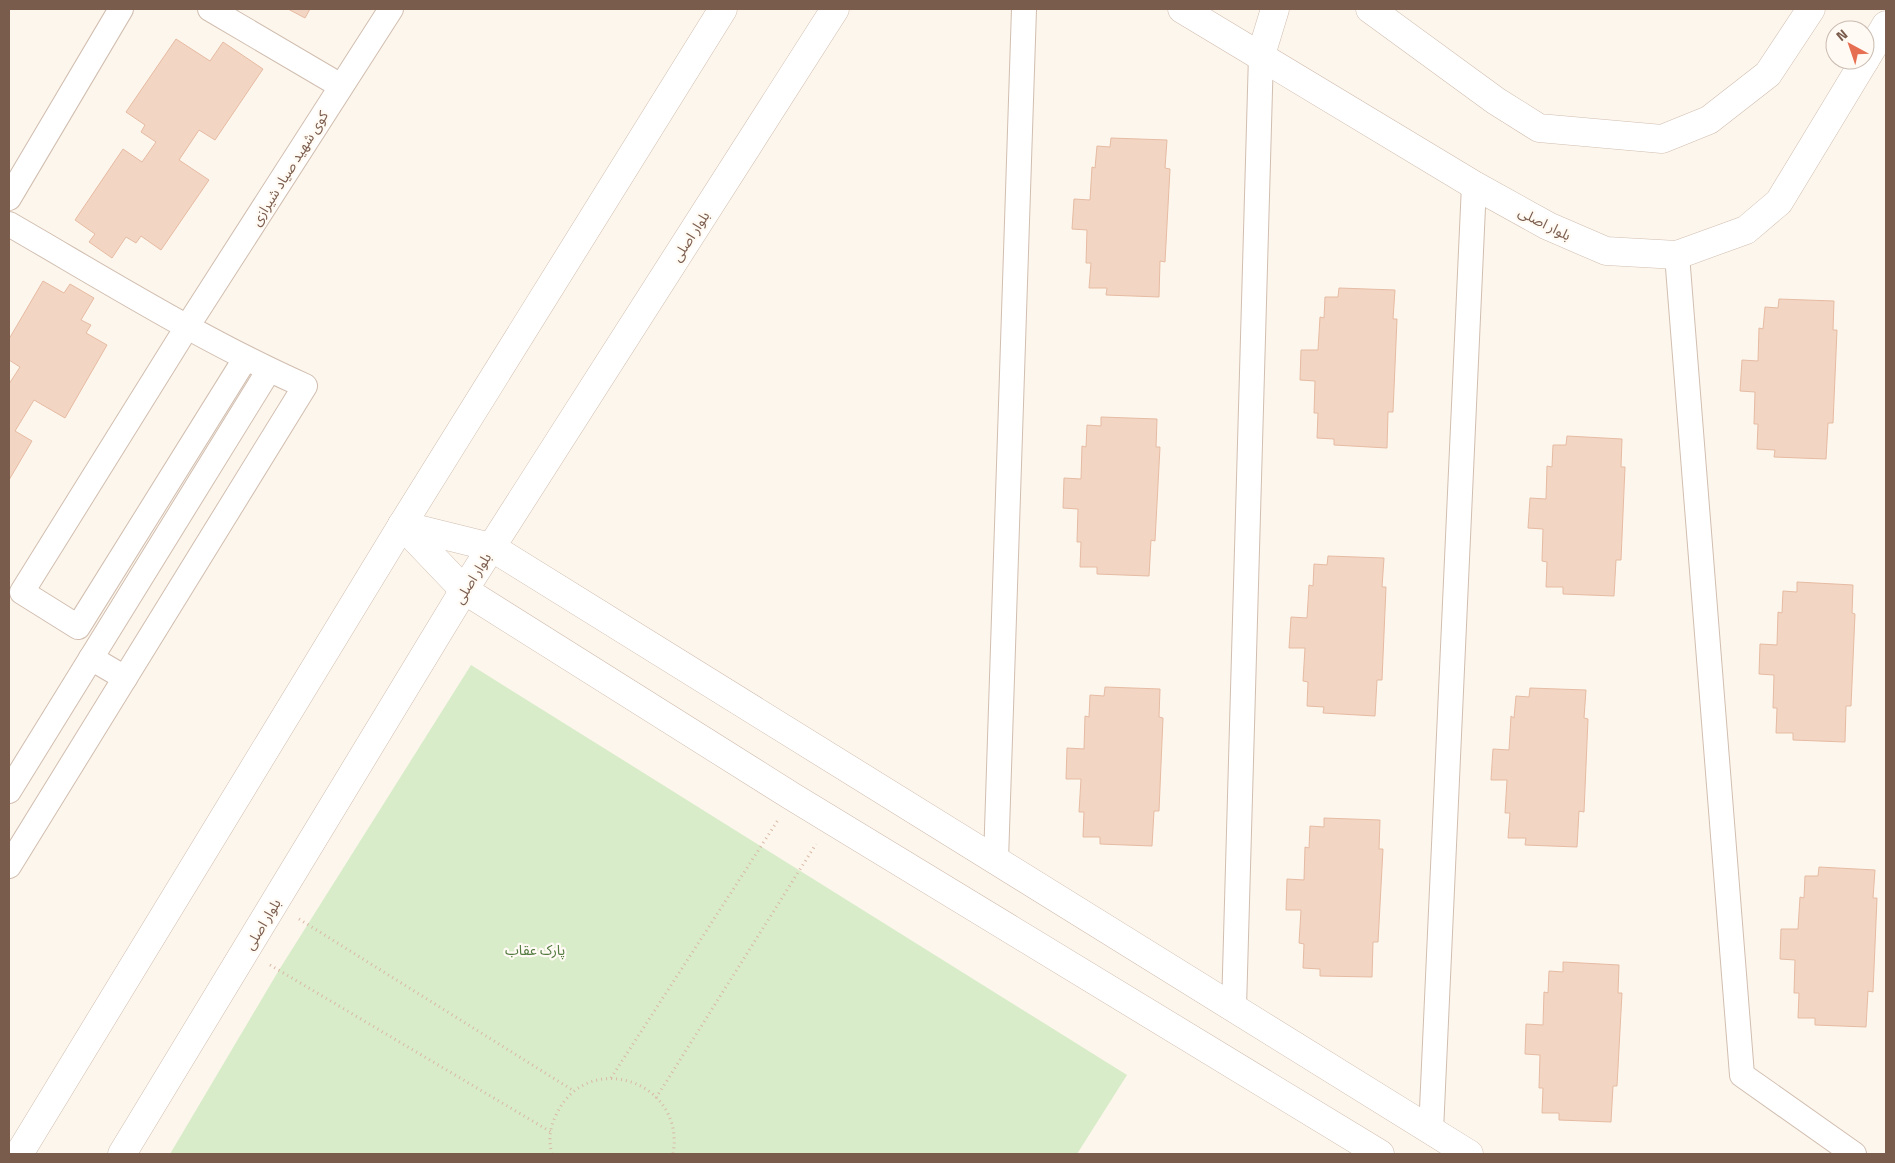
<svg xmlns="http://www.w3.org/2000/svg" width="1895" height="1163" viewBox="0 0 1895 1163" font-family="'Titillium Web','Noto Sans Arabic',sans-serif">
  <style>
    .green { fill: #d8ecc9 }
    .building { fill: #f3d5c3; stroke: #e6bba3 }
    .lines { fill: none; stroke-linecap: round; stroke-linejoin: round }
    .minor-casing { stroke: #d1beb0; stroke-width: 26 }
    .tertiary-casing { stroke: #d1beb0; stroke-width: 29 }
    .path { stroke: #d9b8a5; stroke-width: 3; stroke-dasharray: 1 4; stroke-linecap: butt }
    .minor { stroke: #fff; stroke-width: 24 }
    .tertiary { stroke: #fff; stroke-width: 28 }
    .labels { text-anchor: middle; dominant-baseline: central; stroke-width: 4.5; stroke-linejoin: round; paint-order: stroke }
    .street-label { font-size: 14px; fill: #7a5c4d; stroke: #fffaf3 }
    .park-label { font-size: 14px; fill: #537a41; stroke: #fffaf3 }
  </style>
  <rect width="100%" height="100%" fill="#fdf6ec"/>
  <!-- green -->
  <path class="green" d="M471,665L1127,1075L1077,1154H170L279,970Z"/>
  <!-- building -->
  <g class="building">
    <path d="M288,9H310L305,18Z"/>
    <path d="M176,39L210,61L223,42L263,69L215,140L199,130L179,160L209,180L161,250L141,236L136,243L126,237L112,258L89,242L95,234L75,220L123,149L142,162L156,142L141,132L145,125L126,112Z"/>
    <path d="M1111,138L1167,140L1165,168L1170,169L1165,262L1160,261L1159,297L1106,295L1107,288H1089L1091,263H1086L1087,230L1072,229L1074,199L1090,200L1092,167L1095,168L1097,146L1110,147Z"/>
    <path d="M43,281L64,293L70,284L94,298L81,320L91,325L86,333L107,345L65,418L34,400L15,431L32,441L9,480V384L20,367L9,360V339Z"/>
    <path d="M1339,288L1395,290L1393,319H1397L1393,412H1388L1387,448L1334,445V439L1317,438L1318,413H1314L1315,381L1300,380L1301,350H1318L1320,317L1324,318L1325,297H1338Z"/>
    <path d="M1779,299L1834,301L1833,330H1837L1833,423H1828L1826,459L1774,457L1775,450L1757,449L1758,424H1754L1755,392L1740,391L1742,360L1758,361L1759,328L1763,329L1765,307L1778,308Z"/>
    <path d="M1101,417L1157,419L1156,447H1160L1155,541L1151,540L1149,576L1097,574V567H1080L1081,542H1077L1078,509L1063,508L1064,478L1081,479L1082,446L1086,447L1087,425L1101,426Z"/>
    <path d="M1567,436L1622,439L1621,467H1625L1621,560H1616L1614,596L1563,594V587H1546L1547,562L1542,561L1543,529L1528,528L1530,498L1546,499L1547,466L1552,467L1553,445H1566Z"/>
    <path d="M1328,556L1384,558L1382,587H1386L1382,680H1377L1375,716L1323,713L1324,707L1307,706L1308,682L1303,681L1305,648H1289L1291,617L1307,618L1309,585L1313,586L1314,564L1327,565Z"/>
    <path d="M1797,582L1853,585L1852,613L1855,614L1851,706H1846L1845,742L1793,740V733H1776L1777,708H1773L1774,675L1759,674L1760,644L1777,645L1778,612L1782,613L1783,591L1797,592Z"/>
    <path d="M1105,687L1160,689L1159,717L1163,718L1159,811H1154L1152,846L1100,844V837H1083L1084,812H1079L1081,779H1066L1067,748L1084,749L1085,716L1089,717L1090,695L1104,696Z"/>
    <path d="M1530,688L1586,690L1584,718L1588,719L1584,812L1579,811L1577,847L1525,845L1526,838H1508L1510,813H1505L1507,780H1491L1493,749L1509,750L1511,716L1514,718L1516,696L1529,697Z"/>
    <path d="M1324,818L1380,820L1379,849H1383L1378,942H1373L1372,977L1320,976V969L1303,968L1304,944L1299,943L1301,910H1286L1287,879L1304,880L1305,847L1309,848L1310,826L1324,827Z"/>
    <path d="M1819,867L1875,870L1873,898H1877L1873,992L1868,991L1866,1027L1815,1025V1018H1798L1799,993H1794L1795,960L1780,959L1781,929H1798L1800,897L1804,898L1805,876H1818Z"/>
    <path d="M1563,962L1619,965L1618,993H1622L1617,1086H1613L1611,1122L1559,1120V1113H1542L1543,1088H1539L1540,1055L1525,1054L1526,1024L1543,1025L1544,992L1548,993L1549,971L1563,972Z"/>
  </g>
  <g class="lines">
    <defs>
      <g id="minor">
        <path d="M210,9L341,86"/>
        <path d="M9,198L121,9"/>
        <path d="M9,224C106,280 202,340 305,386L9,866"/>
        <path d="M1677,255L1742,1075L1854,1154"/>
        <path d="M245,359L78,627L22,592L187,327L391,9"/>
        <path d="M91,658L125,678"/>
        <path d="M9,791L269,370"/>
        <path d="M996,860L1024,9"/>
        <path d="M1234,1008L1261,55"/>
        <path d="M1431,1131L1474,185"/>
      </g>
      <g id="tertiary">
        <path d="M1182,9L1474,185L1548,226L1606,251L1677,255L1746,230L1779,202L1865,60"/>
        <path d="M1370,9L1496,101L1539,128L1662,139L1709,120L1768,74L1811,9"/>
        <path d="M1261,55L1275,9"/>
        <path d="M1865,60L1886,25"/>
        <path d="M402,525L491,547L1469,1154"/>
        <path d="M402,525L464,590L793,797L1380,1154"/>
        <path d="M19,1154L402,525L723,9"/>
        <path d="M122,1154L464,590L835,9"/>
      </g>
    </defs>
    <!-- minor casing -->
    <use href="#minor" class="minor-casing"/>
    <!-- tertiary casing -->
    <use href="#tertiary" class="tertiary-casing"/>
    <!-- path -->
    <g class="path">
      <path d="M299,919L574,1091"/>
      <path d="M270,965L551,1132"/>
      <path d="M611,1078L778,820"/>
      <path d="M656,1098L816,844"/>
      <path d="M552,1154C548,1140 550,1127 557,1113C588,1049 686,1081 673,1154"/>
    </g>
    <!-- minor -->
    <use href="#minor" class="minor"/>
    <!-- tertiary -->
    <use href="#tertiary" class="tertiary"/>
  </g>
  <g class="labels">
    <!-- street labels -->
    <g class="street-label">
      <text transform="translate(289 168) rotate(-58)">کوی شهید صیاد شیرازی</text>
      <text transform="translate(1545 223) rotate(27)">بلوار اصلی</text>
      <text transform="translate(690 236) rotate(-57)">بلوار اصلی</text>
      <text transform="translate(472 578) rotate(-58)">بلوار اصلی</text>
      <text transform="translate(262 924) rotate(-59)">بلوار اصلی</text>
    </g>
    <!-- park labels -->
    <g class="park-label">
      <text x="535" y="949">پارک عقاب</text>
    </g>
  </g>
  <!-- border -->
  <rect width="1895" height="1163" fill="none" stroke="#7a5c4d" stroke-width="20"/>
  <!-- north arrow -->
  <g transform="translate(1850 45) rotate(320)"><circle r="24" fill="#fffaf3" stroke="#cabbb1"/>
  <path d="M0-4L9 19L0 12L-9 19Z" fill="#e76f51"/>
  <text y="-8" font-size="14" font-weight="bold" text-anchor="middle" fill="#7a5c4d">N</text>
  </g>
</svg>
